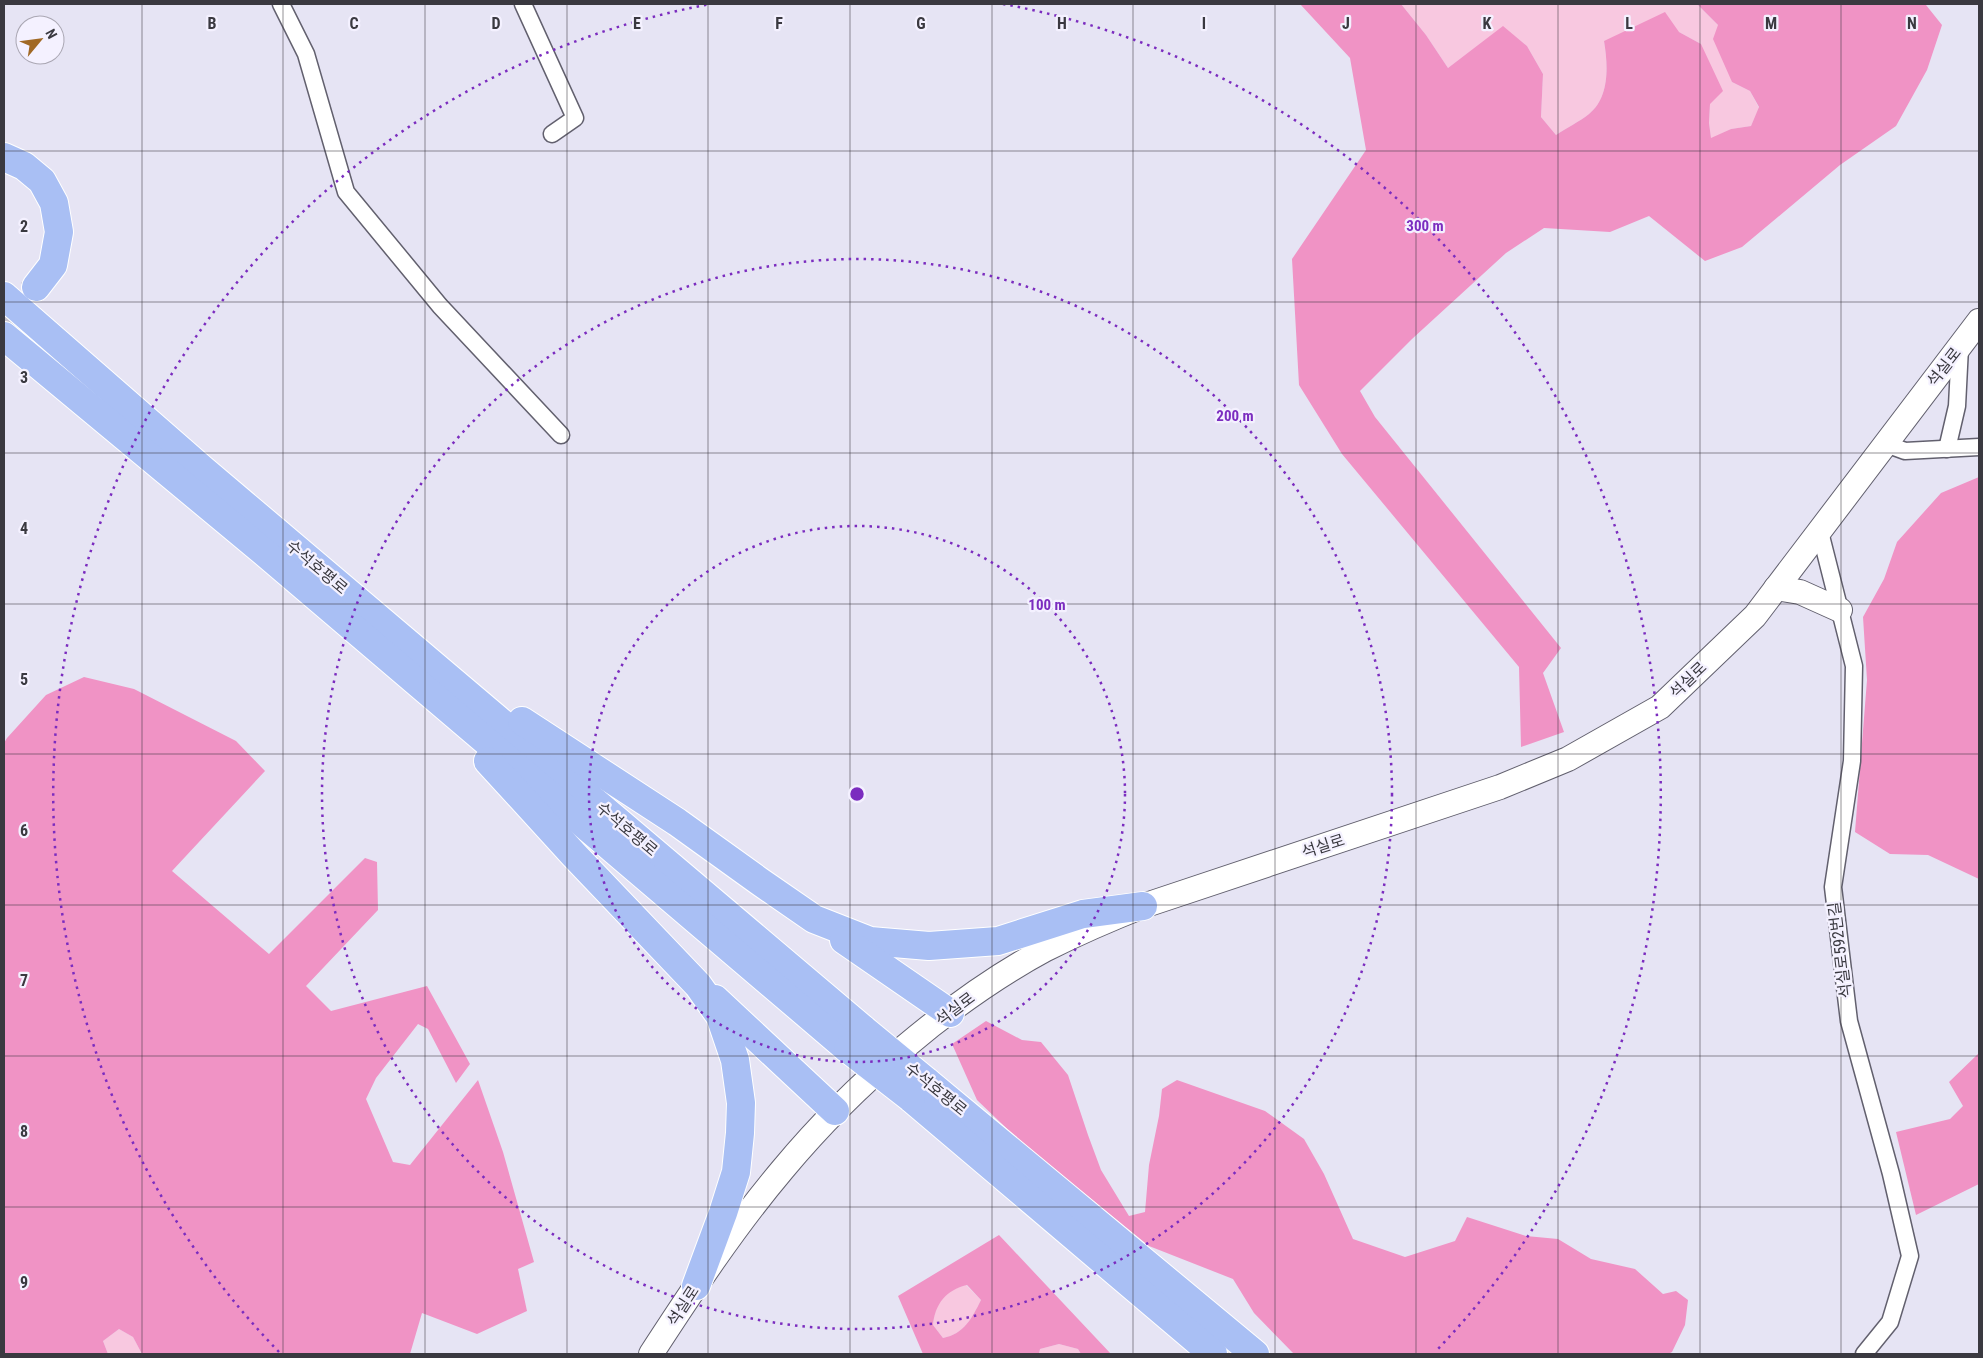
<svg xmlns="http://www.w3.org/2000/svg" width="1983" height="1358" viewBox="0 0 1983 1358" font-family="'Roboto Condensed','Noto Sans KR',sans-serif">
  <style>
    .green { fill: #f8c8e0 }
    .forest { fill: #f093c5; fill-rule: evenodd }
    .lines { fill: none; stroke-linecap: round; stroke-linejoin: round }
    .highway-tunnel { stroke: #c4c2d0; stroke-width: 28; stroke-dasharray: 28 14; stroke-linecap: butt }
    .street-casing { stroke: #62606e; stroke-width: 19 }
    .secondary-casing { stroke: #62606e; stroke-width: 26 }
    .highway-casing { stroke: #fff; stroke-width: 30 }
    .street { stroke: #fff; stroke-width: 16 }
    .secondary { stroke: #fff; stroke-width: 24 }
    .highway { stroke: #a9bff4; stroke-width: 28 }
    .highway-bridge-casing { stroke: #fff; stroke-width: 30; stroke-linecap: butt }
    .highway-bridge { stroke: #a9bff4; stroke-width: 28 }
    .grid { fill: none; stroke: #3a3940; stroke-width: 1; stroke-opacity: 0.55 }
    .ring { fill: none; stroke: #7b2cbf; stroke-width: 2.5; stroke-dasharray: 2.5 5 }
    .labels { text-anchor: middle; dominant-baseline: central; stroke-width: 4.5; stroke-linejoin: round; paint-order: stroke }
    .street-label { font-size: 16px; fill: #3a3940; stroke: #f4f1ff }
    .grid-label { font-size: 16px; text-anchor: middle; font-weight: bold; fill: #3a3940; stroke: #f4f1ff; stroke-width: 4.5; stroke-linejoin: round; paint-order: stroke }
    .centre { fill: #7b2cbf; stroke: #f4f1ff; stroke-width: 2.5 }
    .ring-label { font-size: 15px; text-anchor: middle; font-weight: bold; fill: #7b2cbf; stroke: #f4f1ff; stroke-width: 4.5; stroke-linejoin: round; paint-order: stroke }
  </style>
  <rect width="100%" height="100%" fill="#e6e4f4"/>
  <!-- green -->
  <g class="green">
    <path d="M1401,4H1697L1718,25L1732,82L1750,91L1759,108L1751,126L1731,129L1711,139L1709,123L1710,104L1701,44L1679,32L1604,41C1608,65 1610,97 1589,114C1579,122 1566,128 1556,135L1541,117L1543,74L1527,46L1503,27L1448,68L1426,35Z"/>
    <path d="M966,1285L981,1300C972,1318 964,1334 943,1338L933,1325C935,1302 944,1291 966,1285Z"/>
    <path d="M119,1329L133,1337L142,1354H108L103,1341Z"/>
    <path d="M1059,1344L1078,1349L1081,1354H1039L1040,1349Z"/>
  </g>
  <!-- forest -->
  <g class="forest">
    <path d="M1300,4H1401L1426,35L1448,68L1503,26L1527,46L1543,74L1541,117L1556,135C1566,128 1579,122 1589,114C1610,97 1608,65 1604,41L1665,12L1679,32L1701,44L1723,91L1710,104L1709,123L1711,138L1731,129L1751,126L1759,107L1750,91L1732,82L1713,39L1718,25L1697,4H1921L1926,5L1942,25L1927,70L1896,126L1840,165L1742,247L1705,261L1649,216L1610,232L1544,228L1506,253L1412,339L1360,391L1375,417L1561,648L1543,673L1564,732L1521,747L1519,667L1342,454L1299,385L1292,259L1366,150L1350,58Z"/>
    <path d="M1979,477V879L1928,855L1890,854L1855,832L1867,680L1863,617L1884,579L1897,542L1941,493Z"/>
    <path d="M84,677L134,689L236,741L265,771L172,871L269,954L365,858L377,862L378,910L306,986L331,1011L427,986L470,1064L456,1083L428,1029L418,1024L376,1078L366,1099L393,1162L410,1165L478,1080L503,1152L534,1262L518,1269L527,1311L477,1334L422,1313L410,1354H142L133,1337L119,1329L103,1341L108,1354H4V743L7,738L46,695Z"/>
    <path d="M986,1021L1022,1040L1041,1042L1068,1075L1088,1135L1101,1170L1129,1216L1145,1212L1149,1165L1159,1116L1162,1089L1177,1080L1265,1111L1304,1139L1324,1174L1353,1239L1405,1257L1455,1241L1467,1217L1526,1236L1558,1239L1591,1259L1635,1269L1663,1294L1676,1291L1688,1300L1685,1325L1672,1352L1668,1354H1294L1254,1313L1233,1279L1149,1246L1021,1142L977,1100L952,1044Z"/>
    <path d="M1979,1053V1184L1916,1215L1896,1132L1950,1119L1963,1106L1949,1082Z"/>
    <path d="M999,1235L1111,1354H1081L1078,1349L1059,1344L1040,1349L1039,1354H923L898,1296ZM967,1285L981,1300C972,1318 964,1334 943,1338L933,1325C935,1304 946,1290 967,1285Z"/>
  </g>
  <g class="lines">
    <!-- highway-tunnel -->
    <path class="highway-tunnel" d="M4,324L34,289"/>
    <defs>
      <g id="street">
        <path d="M281,4L306,54L346,192L440,306L561,435"/>
        <path d="M523,4L575,118L552,134"/>
        <path d="M1886,444L1905,451L1979,447"/>
        <path d="M1947,449L1957,406L1960,347"/>
        <path d="M1820,532L1854,666L1852,761L1833,887L1849,1021L1891,1174L1910,1256L1890,1322L1864,1354"/>
      </g>
      <g id="secondary">
        <path d="M1776,588L1800,592L1840,610"/>
        <path d="M651,1354C692,1291 734,1227 783,1169C852,1086 951,1000 1046,949C1078,933 1110,919 1143,906L1500,787L1568,759L1660,707L1755,616L1979,321"/>
      </g>
      <g id="highway">
        <path d="M4,157L24,166L42,181L54,203L59,232L53,265L36,287"/>
        <path d="M4,296L202,469L864,1030"/>
        <path d="M4,336L264,552L848,1049"/>
        <path d="M522,721L677,822L759,881L814,919L870,941L929,946L998,941L1083,914L1143,906"/>
        <path d="M488,761L574,855L698,985L720,1016L735,1060L741,1103L740,1133L736,1172L723,1213L696,1286"/>
        <path d="M844,940L950,1013"/>
        <path d="M715,999L835,1111"/>
        <path d="M926,1081L1255,1354"/>
        <path d="M911,1098L1213,1354"/>
      </g>
    </defs>
    <!-- street casing -->
    <use href="#street" class="street-casing"/>
    <!-- secondary casing -->
    <use href="#secondary" class="secondary-casing"/>
    <!-- highway casing -->
    <use href="#highway" class="highway-casing"/>
    <!-- street -->
    <use href="#street" class="street"/>
    <!-- secondary -->
    <use href="#secondary" class="secondary"/>
    <!-- highway -->
    <use href="#highway" class="highway"/>
    <defs>
      <g id="highway-bridge">
        <path d="M864,1030L926,1081"/>
        <path d="M848,1049L911,1098"/>
      </g>
    </defs>
    <!-- highway-bridge casing -->
    <use href="#highway-bridge" class="highway-bridge-casing"/>
    <!-- highway-bridge -->
    <use href="#highway-bridge" class="highway-bridge"/>
  </g>
  <!-- grid -->
  <path class="grid" d="M142,4V1354M283,4V1354M425,4V1354M567,4V1354M708,4V1354M850,4V1354M992,4V1354M1133,4V1354M1275,4V1354M1416,4V1354M1558,4V1354M1700,4V1354M1841,4V1354M4,151H1979M4,302H1979M4,453H1979M4,604H1979M4,754H1979M4,905H1979M4,1056H1979M4,1207H1979"/>
  <!-- distance rings -->
  <g class="ring">
    <circle cx="857" cy="794" r="268"/>
    <circle cx="857" cy="794" r="535"/>
    <path d="M279 1352A803 803 0 0 1 711 4M1003 4A803 803 0 0 1 1435 1352"/>
  </g>
  <g class="labels">
    <!-- street labels -->
    <g class="street-label">
      <text transform="translate(1944 367) rotate(-52)">석실로</text>
      <text transform="translate(317 567) rotate(40)">수석호평로</text>
      <text transform="translate(1688 680) rotate(-44)">석실로</text>
      <text transform="translate(627 829) rotate(40)">수석호평로</text>
      <text transform="translate(1323 846) rotate(-18)">석실로</text>
      <text transform="translate(1840 950) rotate(-97)">석실로592번길</text>
      <text transform="translate(955 1009) rotate(-37)">석실로</text>
      <text transform="translate(936 1089) rotate(39)">수석호평로</text>
      <text transform="translate(683 1306) rotate(-57)">석실로</text>
    </g>
  </g>
  <g class="grid-label">
    <text x="212" y="29">B</text>
    <text x="354" y="29">C</text>
    <text x="496" y="29">D</text>
    <text x="637" y="29">E</text>
    <text x="779" y="29">F</text>
    <text x="921" y="29">G</text>
    <text x="1062" y="29">H</text>
    <text x="1204" y="29">I</text>
    <text x="1346" y="29">J</text>
    <text x="1487" y="29">K</text>
    <text x="1629" y="29">L</text>
    <text x="1771" y="29">M</text>
    <text x="1912" y="29">N</text>
    <text x="24" y="232">2</text>
    <text x="24" y="383">3</text>
    <text x="24" y="534">4</text>
    <text x="24" y="685">5</text>
    <text x="24" y="836">6</text>
    <text x="24" y="986">7</text>
    <text x="24" y="1137">8</text>
    <text x="24" y="1288">9</text>
  </g>
  <circle cx="857" cy="794" r="8" class="centre"/>
  <g class="ring-label">
    <text x="1425" y="231">300 m</text>
    <text x="1235" y="421">200 m</text>
    <text x="1047" y="610">100 m</text>
  </g>
  <!-- border -->
  <rect width="1983" height="1358" fill="none" stroke="#3a3940" stroke-width="10"/>
  <!-- north arrow -->
  <g transform="translate(40 40) rotate(61)"><circle r="24" fill="#f4f1ff" stroke="#aaa7b3"/>
  <path d="M0-4L9 19L0 12L-9 19Z" fill="#a16925"/>
  <text y="-8" font-size="14" font-weight="bold" text-anchor="middle" fill="#3a3940">N</text>
  </g>
</svg>
